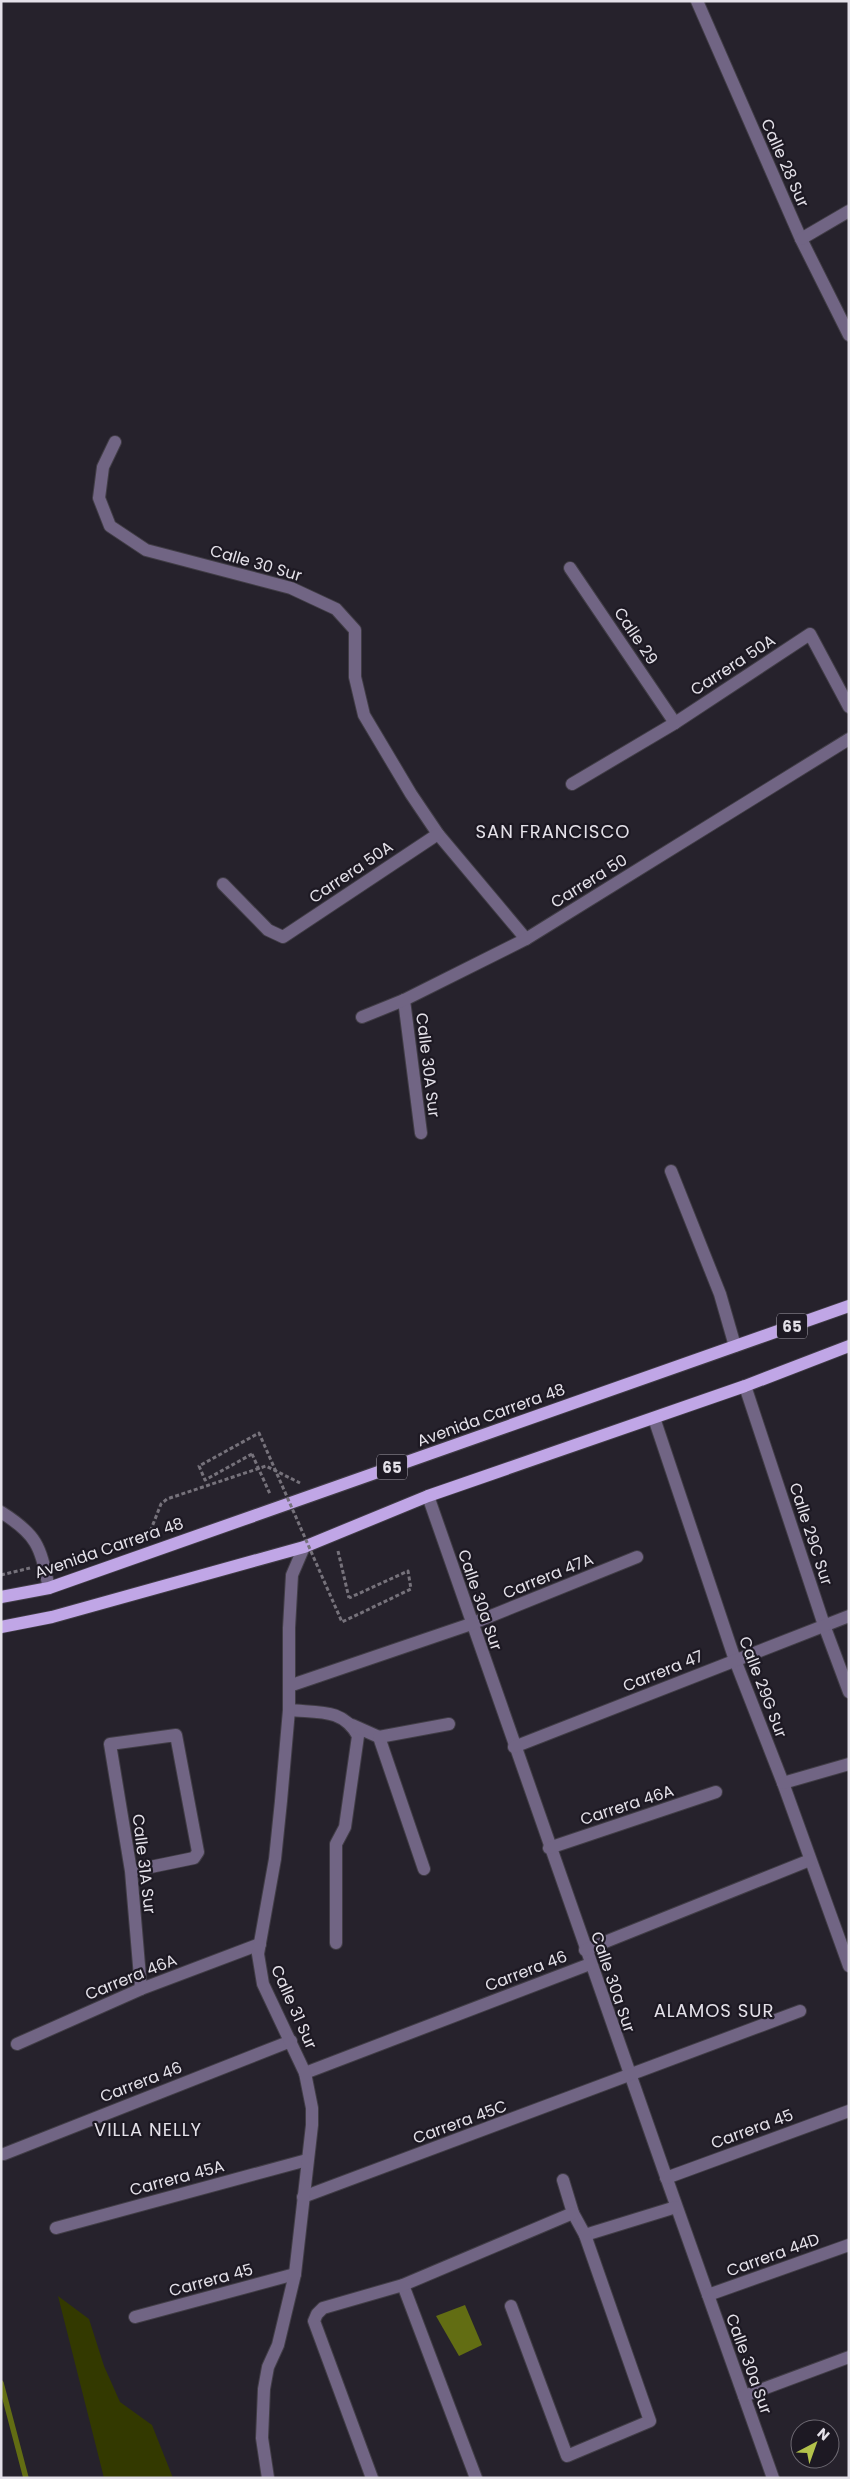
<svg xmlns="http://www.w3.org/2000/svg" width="850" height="2479" viewBox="0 0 850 2479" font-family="Poppins,sans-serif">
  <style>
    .green { fill: #333900 }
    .water { fill: #626d13 }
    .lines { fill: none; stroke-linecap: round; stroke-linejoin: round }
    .stream { stroke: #626d13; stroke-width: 5.5 }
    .minor-casing { stroke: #413d46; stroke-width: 14 }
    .major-casing { stroke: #413d46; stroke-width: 14 }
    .path { stroke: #76727b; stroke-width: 3; stroke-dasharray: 4 2.5; stroke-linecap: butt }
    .minor { stroke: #716584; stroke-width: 12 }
    .major { stroke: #c0a6e6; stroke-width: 12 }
    .path-bridge { stroke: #76727b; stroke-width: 3; stroke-dasharray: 4 2.5; stroke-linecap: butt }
    .labels { text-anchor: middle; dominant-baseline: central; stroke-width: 4.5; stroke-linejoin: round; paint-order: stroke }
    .shield { fill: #1d1923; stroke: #a8a5ae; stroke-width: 1 }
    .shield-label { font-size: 15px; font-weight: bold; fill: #e4e1e9 }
    .street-label { font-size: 16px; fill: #e4e1e9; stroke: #1d1923 }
    .neighbourhood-label { font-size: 18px; letter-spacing: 1px; fill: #e4e1e9; stroke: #1d1923 }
  </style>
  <rect width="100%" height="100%" fill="#26222c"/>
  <!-- green -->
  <path class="green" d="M58,2296L89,2319L104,2366L120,2402L152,2425L173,2478H104Z"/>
  <!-- water -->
  <path class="water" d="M465,2305L482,2345L459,2356L436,2316Z"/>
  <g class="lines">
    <!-- stream -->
    <path class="stream" d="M1,2383L26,2478"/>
    <defs>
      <g id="minor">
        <path d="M697,1L801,239L849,335"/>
        <path d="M801,239L849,211"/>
        <path d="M115,442L103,467L99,498L110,526L146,550L291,588L336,609L355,630V677L364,715L411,794L438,834L526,939"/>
        <path d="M570,568L675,723"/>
        <path d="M572,784L675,723L810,634L849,707"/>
        <path d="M223,884L268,930L283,937L438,834"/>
        <path d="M404,1000L421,1133"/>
        <path d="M362,1017L404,1000L526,939L849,739"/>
        <path d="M671,1171L720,1294L735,1346"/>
        <path d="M745,1386L824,1625L849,1692"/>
        <path d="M654,1418L735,1660L783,1783L849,1966"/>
        <path d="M428,1496C540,1824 657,2151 773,2478"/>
        <path d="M1,1512C39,1536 40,1547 49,1588"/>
        <path d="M289,1686L471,1624L637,1557"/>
        <path d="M289,1710C318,1713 343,1708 358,1736L345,1827L336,1844V1943"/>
        <path d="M352,1725L379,1737L424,1869"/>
        <path d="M379,1737L449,1724"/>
        <path d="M514,1747L849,1616"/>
        <path d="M783,1783L849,1764"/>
        <path d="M549,1848L716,1792"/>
        <path d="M131,1871L194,1858L198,1852L176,1735L110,1744L131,1871L141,1989"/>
        <path d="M585,1950L810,1860"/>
        <path d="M17,2044L141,1989L260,1944"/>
        <path d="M305,2073L590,1964"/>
        <path d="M4,2154L291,2041"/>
        <path d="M666,2178L849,2111"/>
        <path d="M303,2197L800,2011"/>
        <path d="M56,2228L307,2160"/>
        <path d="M585,2235L676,2207"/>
        <path d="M403,2285L476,2478"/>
        <path d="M708,2295L849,2245"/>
        <path d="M511,2306L567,2456L650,2421L585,2235L573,2213L563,2180"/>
        <path d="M135,2317L295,2274"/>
        <path d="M744,2396L849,2357"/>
        <path d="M268,2478L262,2438L264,2389L268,2367L278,2345L295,2274L312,2125V2108L305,2073L263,1984L258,1954L275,1859L281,1801L289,1710V1628L292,1575L304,1547"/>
        <path d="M372,2478L314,2321L317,2314L323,2308L403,2285L573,2213"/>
      </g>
      <g id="major">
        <path d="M1,1597L49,1588L849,1306"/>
        <path d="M1,1627L52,1617L304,1547L428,1496L745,1386L849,1346"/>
      </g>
    </defs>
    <!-- minor casing -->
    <use href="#minor" class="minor-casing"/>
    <!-- major casing -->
    <use href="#major" class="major-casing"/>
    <!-- path -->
    <g class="path">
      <path d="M252,1454L270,1494"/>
      <path d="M148,1537L161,1504L167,1499L266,1466L300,1483"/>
      <path d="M338,1551L349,1598"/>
      <path d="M58,1563L79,1560"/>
      <path d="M1,1575L30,1568"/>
    </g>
    <!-- minor -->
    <use href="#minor" class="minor"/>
    <!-- major -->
    <use href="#major" class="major"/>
    <!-- path-bridge -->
    <path class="path-bridge" d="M252,1454L205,1480L199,1466L259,1433L342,1622L411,1589L408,1571L349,1598"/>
  </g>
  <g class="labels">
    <!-- shield labels -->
    <g class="shield">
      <rect x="777" y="1313.5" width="30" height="25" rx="4"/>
      <rect x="377" y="1454.5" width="30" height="25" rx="4"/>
    </g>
    <g class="shield-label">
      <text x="792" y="1326">65</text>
      <text x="392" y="1467">65</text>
    </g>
    <!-- street labels -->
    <g class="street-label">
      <text transform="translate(785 163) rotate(66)">Calle 28 Sur</text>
      <text transform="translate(256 563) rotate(16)">Calle 30 Sur</text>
      <text transform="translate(636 636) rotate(56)">Calle 29</text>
      <text transform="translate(733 665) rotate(-33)">Carrera 50A</text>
      <text transform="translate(351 872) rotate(-34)">Carrera 50A</text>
      <text transform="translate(589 881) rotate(-32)">Carrera 50</text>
      <text transform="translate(428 1065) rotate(83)">Calle 30A Sur</text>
      <text transform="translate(491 1415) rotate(-20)">Avenida Carrera 48</text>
      <text transform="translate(811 1534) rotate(72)">Calle 29C Sur</text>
      <text transform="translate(109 1548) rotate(-19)">Avenida Carrera 48</text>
      <text transform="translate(548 1576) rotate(-22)">Carrera 47A</text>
      <text transform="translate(480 1600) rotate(71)">Calle 30a Sur</text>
      <text transform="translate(663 1671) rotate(-22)">Carrera 47</text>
      <text transform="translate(763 1687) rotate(69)">Calle 29G Sur</text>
      <text transform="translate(627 1805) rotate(-18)">Carrera 46A</text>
      <text transform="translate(144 1864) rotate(83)">Calle 31A Sur</text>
      <text transform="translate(526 1971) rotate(-21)">Carrera 46</text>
      <text transform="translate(131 1977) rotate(-22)">Carrera 46A</text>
      <text transform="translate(613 1982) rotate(71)">Calle 30a Sur</text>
      <text transform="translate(294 2007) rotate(66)">Calle 31 Sur</text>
      <text transform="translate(141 2082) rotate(-21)">Carrera 46</text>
      <text transform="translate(460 2122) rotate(-20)">Carrera 45C</text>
      <text transform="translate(752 2129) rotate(-20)">Carrera 45</text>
      <text transform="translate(177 2178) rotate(-15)">Carrera 45A</text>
      <text transform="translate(773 2255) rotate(-20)">Carrera 44D</text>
      <text transform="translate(211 2280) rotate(-15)">Carrera 45</text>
      <text transform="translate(749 2364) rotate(70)">Calle 30a Sur</text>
    </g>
    <!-- neighbourhood labels -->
    <g class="neighbourhood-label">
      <text x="553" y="831">SAN FRANCISCO</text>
      <text x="714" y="2010">ALAMOS SUR</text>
      <text x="148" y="2129">VILLA NELLY</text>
    </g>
  </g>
  <!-- border -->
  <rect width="850" height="2479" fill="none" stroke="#e4e1e9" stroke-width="5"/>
  <!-- north arrow -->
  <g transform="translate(815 2444) rotate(41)"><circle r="24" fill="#1d1923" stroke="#6d6972"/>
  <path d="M0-4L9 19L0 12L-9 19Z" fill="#b3c24b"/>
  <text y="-8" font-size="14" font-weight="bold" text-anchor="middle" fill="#e4e1e9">N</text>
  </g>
</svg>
